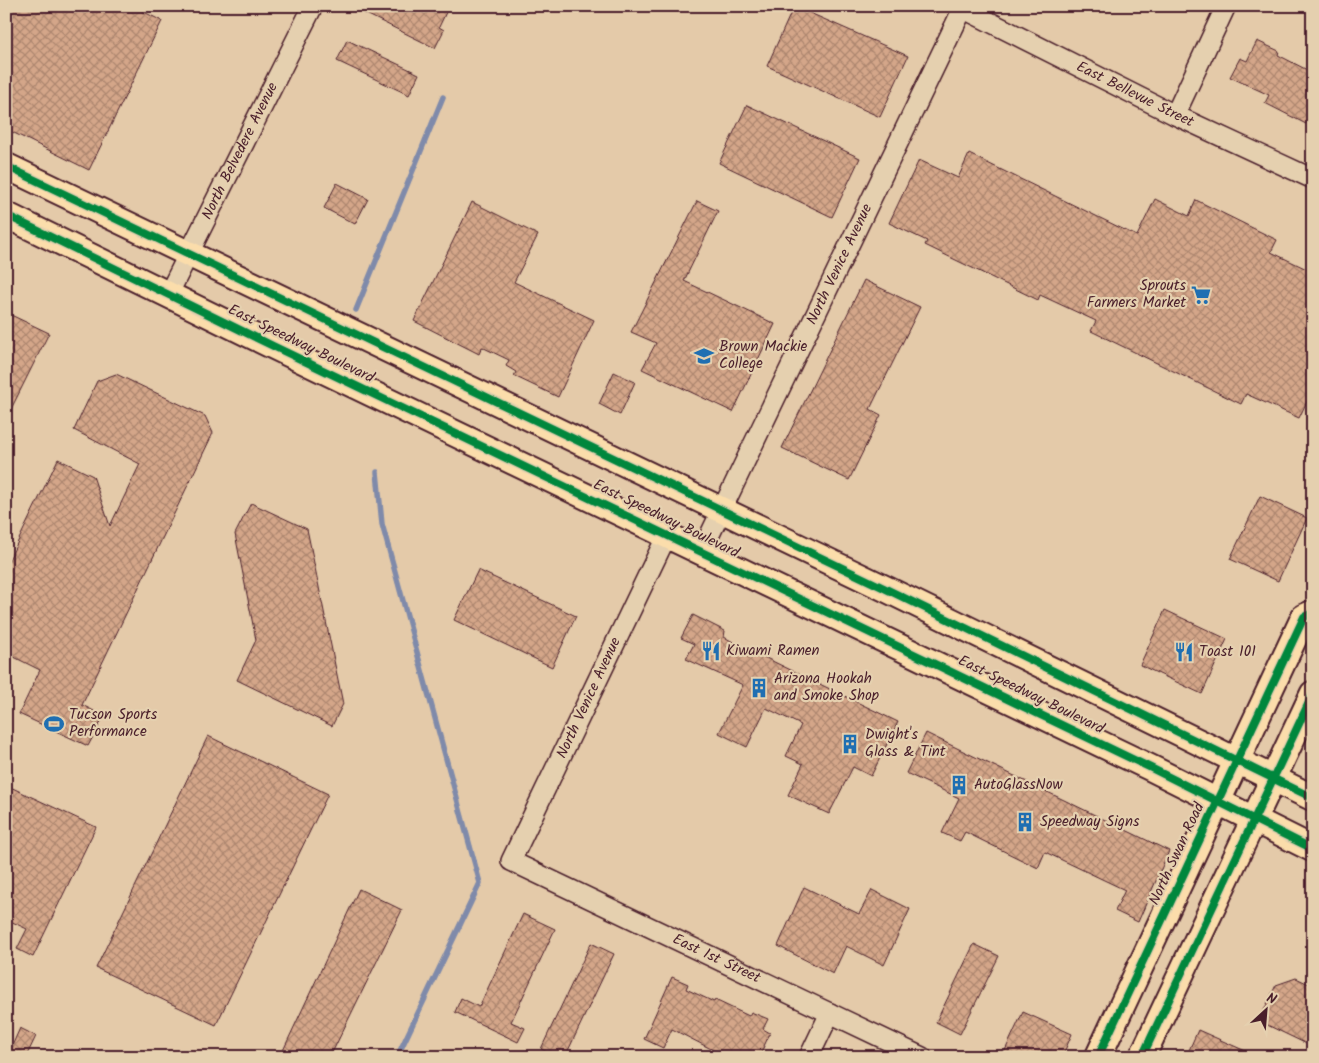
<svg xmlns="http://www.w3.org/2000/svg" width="1319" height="1063" viewBox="0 0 1319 1063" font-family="Kalam,sans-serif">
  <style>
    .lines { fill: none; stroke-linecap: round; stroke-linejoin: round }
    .stream { stroke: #7f8aaa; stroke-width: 5.5 }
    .building { fill: url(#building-cross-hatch); stroke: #4a1f2b }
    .minor-casing { stroke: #4a1f2b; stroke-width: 22 }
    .major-casing { stroke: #4a1f2b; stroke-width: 29 }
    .minor { stroke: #e5d0af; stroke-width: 19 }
    .major { stroke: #fbddab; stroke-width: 25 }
    .cycleway-casing { stroke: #e5d0af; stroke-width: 11 }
    .cycleway { stroke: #00873e; stroke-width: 8 }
    .labels { text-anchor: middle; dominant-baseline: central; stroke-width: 4.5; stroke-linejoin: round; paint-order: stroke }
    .street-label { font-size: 15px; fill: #4a1f2b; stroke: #e5d0af }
    .poi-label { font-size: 15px; fill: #4a1f2b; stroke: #e5d0af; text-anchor: start }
  </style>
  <defs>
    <pattern id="building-cross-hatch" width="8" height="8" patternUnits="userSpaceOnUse" patternTransform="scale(1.25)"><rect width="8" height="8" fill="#d4a689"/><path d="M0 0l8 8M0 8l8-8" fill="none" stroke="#ae8770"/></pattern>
  </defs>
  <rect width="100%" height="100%" fill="#e4caa9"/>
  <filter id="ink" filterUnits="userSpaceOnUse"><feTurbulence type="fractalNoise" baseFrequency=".02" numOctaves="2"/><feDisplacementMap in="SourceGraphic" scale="10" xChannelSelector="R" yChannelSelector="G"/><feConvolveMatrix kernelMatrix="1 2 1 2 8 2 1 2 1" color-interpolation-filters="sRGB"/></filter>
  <g filter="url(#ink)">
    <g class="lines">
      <!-- stream -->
      <g class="stream">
        <path d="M356,310L443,97"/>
        <path d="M377,472L382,524L480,883L397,1057"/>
      </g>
    </g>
    <!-- building -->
    <g class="building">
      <path d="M6,6H132L162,21L89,170L6,129Z"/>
      <path d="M350,6H449L439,27L444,30L435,48Z"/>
      <path d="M794,6L908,56L880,117L767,66Z"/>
      <path d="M347,40L419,74L409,95L337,61Z"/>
      <path d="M1257,41L1279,51L1278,55L1313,73V111L1306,124L1265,103L1269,95L1230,77L1240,58L1247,61Z"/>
      <path d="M747,105L860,158L832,217L719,163Z"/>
      <path d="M969,154L1137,236L1155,199L1189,216L1196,200L1277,240L1271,252L1313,272V389L1299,418L1246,394L1241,404L1091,331L1096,321L1040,295L1038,300L925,245L927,241L889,223L919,160L958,178Z"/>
      <path d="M337,183L368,199L355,224L324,208Z"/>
      <path d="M697,201L718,211L684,281L775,324L733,412L642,369L656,343L631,332Z"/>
      <path d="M472,202L538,235L514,282L594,320L558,397L514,376L516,372L506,366L509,360L482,347L479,354L414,321Z"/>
      <path d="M864,280L920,307L870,409L881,415L849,480L782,448Z"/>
      <path d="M11,315L49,333L6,419V324Z"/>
      <path d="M614,372L635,382L620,415L599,404Z"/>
      <path d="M116,374L205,416L213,433L82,705L104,716L88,746L19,714L40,670L6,653V566L58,459L93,476L110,526L140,464L74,430L97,381Z"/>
      <path d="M1260,496L1307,518L1278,581L1230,559Z"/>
      <path d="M251,503L307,529L343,704L332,726L237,680L256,640L235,534Z"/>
      <path d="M478,570L576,616L552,667L454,620Z"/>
      <path d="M1165,610L1227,639L1202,694L1140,665Z"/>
      <path d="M693,615L725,631L724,637L735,643L898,722L871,776L853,767L829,814L788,795L803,764L786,756L801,725L766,708L747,747L719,733L743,685L686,659L694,644L681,638Z"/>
      <path d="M926,733L1169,851L1138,922L1115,911L1125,890L1045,852L1038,868L965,832L960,841L942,833L959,798L906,773Z"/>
      <path d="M208,736L328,794L216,1025L96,968Z"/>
      <path d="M6,785L96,827L33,957L17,949L27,929L6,919Z"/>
      <path d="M804,887L859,914L872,890L910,909L884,965L846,946L833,974L778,946Z"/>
      <path d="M359,889L402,910L330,1057H280Z"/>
      <path d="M523,914L555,929L511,1022L525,1028L518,1042L455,1012L461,998L479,1007Z"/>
      <path d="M591,943L614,954L565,1057H558L541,1049Z"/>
      <path d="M974,944L999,956L960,1034L936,1022Z"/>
      <path d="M672,977L688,984L686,989L714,1002L715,1000L749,1016L751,1012L768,1019L763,1029L770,1033L759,1057H716L717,1052L672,1029L663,1048L644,1039Z"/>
      <path d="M1296,978L1313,986V1047L1259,1021L1276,985Z"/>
      <path d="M1023,1012L1072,1034L1062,1057H1002Z"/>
      <path d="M20,1028L36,1036L26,1057H7Z"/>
      <path d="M1198,1030L1259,1057H1186Z"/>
    </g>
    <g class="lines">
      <defs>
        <g id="minor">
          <path id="s1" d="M958,6L1175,115L1313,179"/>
          <path d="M1175,115L1226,6"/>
          <path id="s2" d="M168,295L313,6"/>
          <path id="s3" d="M667,535L511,861L922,1057"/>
          <path id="s4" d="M702,551L964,6"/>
          <path d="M809,1057L830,1013"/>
        </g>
        <g id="major">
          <path d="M6,166L884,588L1313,798"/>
          <path d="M6,215L273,346L1151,768L1313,849"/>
          <path d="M1098,1057L1304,617L1313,613"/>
          <path d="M1142,1057L1313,694"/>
        </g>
      </defs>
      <!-- minor casing -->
      <use href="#minor" class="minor-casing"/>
      <!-- major casing -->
      <use href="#major" class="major-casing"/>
      <!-- minor -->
      <use href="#minor" class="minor"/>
      <!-- major -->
      <use href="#major" class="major"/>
      <defs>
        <g id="cycleway">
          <path d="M6,166L884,588L1313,798"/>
          <path d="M6,215L273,346L1151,768L1313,849"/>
          <path d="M1098,1057L1304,617L1313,613"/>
          <path d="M1142,1057L1313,694"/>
        </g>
      </defs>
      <!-- cycleway casing -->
      <use href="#cycleway" class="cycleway-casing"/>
      <!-- cycleway -->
      <use href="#cycleway" class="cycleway"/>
    </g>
  </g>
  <!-- icons -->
  <defs>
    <symbol id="supermarket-bare" viewBox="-9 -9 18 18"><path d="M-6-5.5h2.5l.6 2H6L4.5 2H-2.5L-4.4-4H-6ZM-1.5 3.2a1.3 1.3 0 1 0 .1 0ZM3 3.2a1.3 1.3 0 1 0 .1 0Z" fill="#1f6fb2" stroke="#e5d0af" stroke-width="2.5" paint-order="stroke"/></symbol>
    <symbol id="university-bare" viewBox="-9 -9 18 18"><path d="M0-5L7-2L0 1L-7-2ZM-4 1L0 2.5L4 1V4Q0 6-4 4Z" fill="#1f6fb2" stroke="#e5d0af" stroke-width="2.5" paint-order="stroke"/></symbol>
    <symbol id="restaurant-bare" viewBox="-9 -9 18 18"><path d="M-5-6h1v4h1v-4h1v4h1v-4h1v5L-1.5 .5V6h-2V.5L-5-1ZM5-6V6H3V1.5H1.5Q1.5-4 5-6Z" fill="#1f6fb2" stroke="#e5d0af" stroke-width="2.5" paint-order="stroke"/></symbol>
    <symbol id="building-bare" viewBox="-9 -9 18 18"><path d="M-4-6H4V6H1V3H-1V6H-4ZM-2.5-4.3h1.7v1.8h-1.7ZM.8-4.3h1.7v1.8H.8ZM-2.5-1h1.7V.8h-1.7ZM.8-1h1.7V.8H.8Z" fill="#1f6fb2" stroke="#e5d0af" stroke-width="2.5" paint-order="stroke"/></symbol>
    <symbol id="stadium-bare" viewBox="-9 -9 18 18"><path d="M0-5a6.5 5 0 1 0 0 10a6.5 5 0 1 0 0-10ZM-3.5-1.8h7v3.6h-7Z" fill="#1f6fb2" stroke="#e5d0af" stroke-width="2.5" paint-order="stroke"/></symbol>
  </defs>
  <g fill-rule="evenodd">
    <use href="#supermarket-bare" x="1187" y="281" width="28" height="28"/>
    <use href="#university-bare" x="690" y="342" width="28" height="28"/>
    <use href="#restaurant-bare" x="697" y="637" width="28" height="28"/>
    <use href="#restaurant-bare" x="1170" y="638" width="28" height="28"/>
    <use href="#building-bare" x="745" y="674" width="28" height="28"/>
    <use href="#stadium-bare" x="40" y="710" width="28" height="28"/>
    <use href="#building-bare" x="836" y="730" width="28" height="28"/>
    <use href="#building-bare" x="945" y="771" width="28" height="28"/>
    <use href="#building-bare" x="1011" y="808" width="28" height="28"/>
  </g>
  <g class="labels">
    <!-- street labels -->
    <g class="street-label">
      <text stroke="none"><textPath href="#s1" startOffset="198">East Bellevue Street</textPath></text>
      <text stroke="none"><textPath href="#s2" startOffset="161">North Belvedere Avenue</textPath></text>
      <text stroke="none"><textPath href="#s4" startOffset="318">North Venice Avenue</textPath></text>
      <text transform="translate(301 344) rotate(26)">East Speedway Boulevard</text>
      <text transform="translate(666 519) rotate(26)">East Speedway Boulevard</text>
      <text transform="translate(1031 695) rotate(26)">East Speedway Boulevard</text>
      <text transform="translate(589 698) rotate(-65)">North Venice Avenue</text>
      <text transform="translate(1177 854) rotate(-65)">North Swan Road</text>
      <text stroke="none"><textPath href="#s3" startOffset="589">East 1st Street</textPath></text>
    </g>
    <!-- poi labels -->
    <g class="poi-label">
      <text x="1186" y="286" text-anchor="end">Sprouts<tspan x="1186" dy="17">Farmers Market</tspan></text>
      <text x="719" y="347">Brown Mackie<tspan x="719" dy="17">College</tspan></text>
      <text x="726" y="651">Kiwami Ramen</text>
      <text x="1199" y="652">Toast 101</text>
      <text x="774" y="679">Arizona Hookah<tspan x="774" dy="17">and Smoke Shop</tspan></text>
      <text x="69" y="715">Tucson Sports<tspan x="69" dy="17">Performance</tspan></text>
      <text x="865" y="735">Dwight's<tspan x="865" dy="17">Glass &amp; Tint</tspan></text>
      <text x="974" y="785">AutoGlassNow</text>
      <text x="1040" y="822">Speedway Signs</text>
    </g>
  </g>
  <!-- margin -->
  <rect width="1319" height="1063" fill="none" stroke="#e5d0af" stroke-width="25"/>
  <rect x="12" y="12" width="1294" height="1038" fill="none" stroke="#4a1f2b" stroke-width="2" filter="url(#ink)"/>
  <!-- north arrow -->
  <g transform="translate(1266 1010) rotate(26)" stroke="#e5d0af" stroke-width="4" paint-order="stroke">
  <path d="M0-4L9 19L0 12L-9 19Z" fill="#4a1f2b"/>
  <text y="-8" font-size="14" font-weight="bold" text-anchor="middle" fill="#4a1f2b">N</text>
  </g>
</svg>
